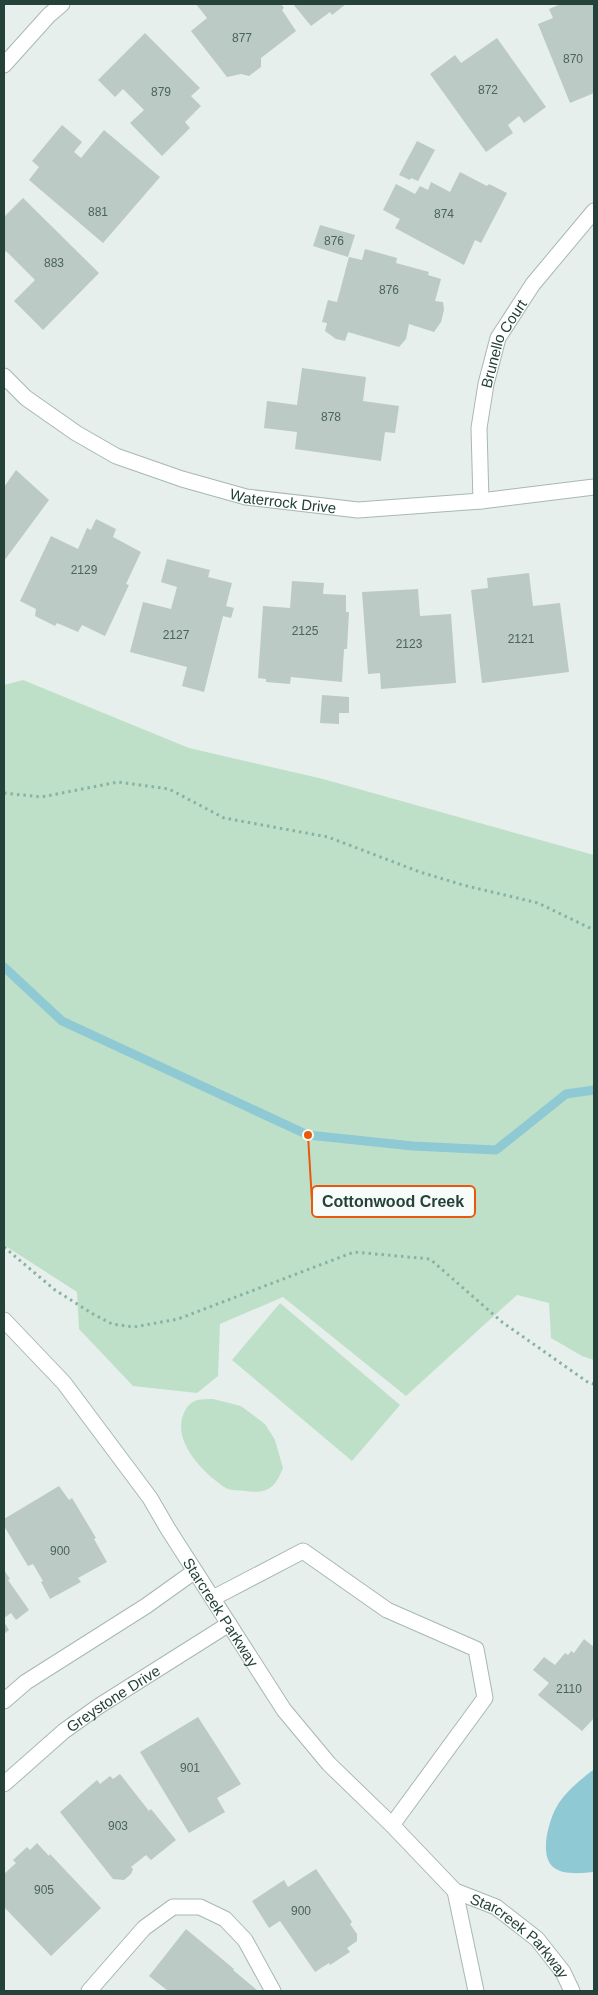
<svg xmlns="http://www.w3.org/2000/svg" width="598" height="1995" viewBox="0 0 598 1995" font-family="Arial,sans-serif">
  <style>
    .green { fill: #bfe0c8 }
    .water { fill: #8ec9d4 }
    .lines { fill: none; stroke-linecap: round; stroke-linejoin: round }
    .stream { stroke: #8ec9d4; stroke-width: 9 }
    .building { fill: #bbcac4 }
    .minor-casing { stroke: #a8b8b2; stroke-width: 17 }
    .path { stroke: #86b3a5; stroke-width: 3; stroke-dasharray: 2.5 4; stroke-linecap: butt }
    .minor { stroke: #fff; stroke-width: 15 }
    .labels { text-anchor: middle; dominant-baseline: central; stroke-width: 4; stroke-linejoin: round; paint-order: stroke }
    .number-label { font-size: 12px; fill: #4a645c }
    .street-label { font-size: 15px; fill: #24423a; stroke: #f7fbf9 }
    .leader { fill: none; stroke: #e8590c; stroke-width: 2 }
    .callout-dot { fill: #e8590c; stroke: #f7fbf9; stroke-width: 2 }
    .callout { fill: #f7fbf9; stroke: #e8590c; stroke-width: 2 }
    .callout-label { font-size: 16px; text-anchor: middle; font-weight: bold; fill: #24423a }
  </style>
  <rect width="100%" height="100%" fill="#e6efeb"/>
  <!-- green -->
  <g class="green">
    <path d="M23,680L189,748L323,779L594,855V1360L582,1356L551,1338L549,1303L517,1295L406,1396L283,1297L220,1324L218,1376L197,1393L133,1386L79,1329L77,1292L4,1245V685Z"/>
    <path d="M280,1303L400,1405L352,1461L232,1360Z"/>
    <path d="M213,1399L241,1406L265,1424L275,1440L283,1468C275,1488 268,1494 245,1491C239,1490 231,1491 226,1488C204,1474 171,1441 184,1413C186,1407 191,1402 197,1400C202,1399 208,1399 213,1399Z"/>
  </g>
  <!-- water -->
  <path class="water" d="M593,1770L594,1872C584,1873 565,1875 556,1869C538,1859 548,1823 556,1808C564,1793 580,1780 593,1770Z"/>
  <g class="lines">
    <!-- stream -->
    <path class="stream" d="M4,967L62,1021L308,1135L413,1146L496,1150L566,1094L594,1090"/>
  </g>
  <!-- building -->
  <g class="building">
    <path d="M196,4H281L284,8L282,10L296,31L261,58V67L249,76L241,74L227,77L191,31L207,18Z"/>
    <path d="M293,4H346L332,15L330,12L311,26Z"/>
    <path d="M561,4H594V93L570,103L538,24L553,18L549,9Z"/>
    <path d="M145,33L200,88L191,96L201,106L185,122L190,128L162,156L130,123L144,110L123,89L115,97L98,80Z"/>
    <path d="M497,38L546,107L524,123L519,116L508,125L513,133L486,152L430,74L455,55L461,63Z"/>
    <path d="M62,125L82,142L74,152L81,158L104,130L160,177L103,243L29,180L39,167L32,161Z"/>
    <path d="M417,141L435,150L418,181L411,178L410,180L399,175Z"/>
    <path d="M460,172L487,186L489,184L507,193L481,243L475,240L464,265L395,228L400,219L383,210L396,184L415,194L420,186L428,190L431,182L450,192Z"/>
    <path d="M23,198L99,273L43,330L14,301L35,280L6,251L4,254V217Z"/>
    <path d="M320,225L355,235L348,257L313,246Z"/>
    <path d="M365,249L397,258L396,263L429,272L428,275L441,279L435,301L443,302L444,310L441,322L434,332L409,324L406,339L399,347L348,332L345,341L336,339L325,331L327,323L322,322L328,300L337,302L349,257L362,260Z"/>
    <path d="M302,368L366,377L363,401L399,406L395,433L385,432L381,461L295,449L297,432L264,428L267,401L297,405Z"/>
    <path d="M16,470L49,500L4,561V487Z"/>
    <path d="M96,519L116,529L113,537L141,552L126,584L129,585L105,636L82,625L78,632L57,623L55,626L35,616L36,609L20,601L51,536L78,549L87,528L91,530Z"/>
    <path d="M167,559L210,570L208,577L232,583L226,606L234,608L231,618L223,616L204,692L182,686L187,667L130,652L143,602L171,609L177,587L161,582Z"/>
    <path d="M529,573L533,606L560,603L569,672L482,683L471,590L488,588L487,578Z"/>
    <path d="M292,581L324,583L323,594L346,595V612H349L347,649H344L342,682L291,677L290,684L266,682V679L258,678L263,606L290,608Z"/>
    <path d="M418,589L420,616L451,614L456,683L381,689L380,673L368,674L362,592Z"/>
    <path d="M322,695L349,697V713H339V724L320,723Z"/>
    <path d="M59,1486L69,1500L72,1498L96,1538L94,1539L107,1562L78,1578L81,1582L50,1599L41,1582L43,1581L33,1564L28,1566L4,1526V1519Z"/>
    <path d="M4,1570L10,1579L8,1580L29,1610L16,1620L11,1613L4,1618Z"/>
    <path d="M4,1622L9,1630L4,1634Z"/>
    <path d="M584,1639L594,1647V1718L582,1731L538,1695L549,1683L533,1670L544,1657L555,1665L565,1653L568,1655L571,1651L574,1653Z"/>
    <path d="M198,1717L241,1784L217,1798L225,1812L189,1833L140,1752Z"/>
    <path d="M120,1774L149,1811L151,1809L176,1840L151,1860L146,1855L131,1867L133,1869L131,1874L124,1880L113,1879L60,1812L97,1780L100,1784L110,1776L113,1779Z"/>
    <path d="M37,1843L49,1856L50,1854L101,1908L51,1956L4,1907V1874L16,1863L13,1860L27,1847L30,1850Z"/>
    <path d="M316,1869L352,1922L350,1924L357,1934V1941L347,1948L350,1952L330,1965L329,1963L315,1972L280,1921L269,1928L252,1901L284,1880L288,1887Z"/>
    <path d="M186,1929L234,1969L233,1970L258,1991H168L149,1976Z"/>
  </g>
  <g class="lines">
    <defs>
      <g id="minor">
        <path d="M4,65L49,15L62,4"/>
        <path id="s1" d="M4,376L26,398L76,433L116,456L182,479L246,497L358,510L481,501L594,487"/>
        <path id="s2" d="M481,501L479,428L486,384L498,338L533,284L594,211"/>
        <path id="s3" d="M4,1320L64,1383L150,1498L168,1529L284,1710L329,1764L392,1825L455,1891L496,1907L537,1939L563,1972L572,1991"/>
        <path d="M213,1598L303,1551L387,1610L476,1649L485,1698L392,1825"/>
        <path d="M4,1701L26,1682L146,1606L195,1571"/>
        <path id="s4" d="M4,1784L64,1731L99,1706L229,1624"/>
        <path d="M455,1891L476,1991"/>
        <path d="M89,1991L144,1928L173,1907H200L225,1919L245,1940L273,1991"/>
      </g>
    </defs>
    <!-- minor casing -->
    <use href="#minor" class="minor-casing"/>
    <!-- path -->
    <g class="path">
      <path d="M4,793L41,797L118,782L169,789L224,818L328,837L420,872L463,885L538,903L594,930"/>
      <path d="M4,1247L55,1290L93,1314L112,1324L134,1327L178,1319L354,1252L430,1259L502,1322L589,1383L594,1384"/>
    </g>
    <!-- minor -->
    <use href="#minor" class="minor"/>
  </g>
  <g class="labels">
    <!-- number labels -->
    <g class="number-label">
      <text x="242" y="38">877</text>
      <text x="573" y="59">870</text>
      <text x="488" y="90">872</text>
      <text x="161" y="92">879</text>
      <text x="98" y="212">881</text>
      <text x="444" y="214">874</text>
      <text x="334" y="241">876</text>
      <text x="54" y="263">883</text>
      <text x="389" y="290">876</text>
      <text x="331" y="417">878</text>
      <text x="84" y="570">2129</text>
      <text x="305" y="631">2125</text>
      <text x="176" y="635">2127</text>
      <text x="521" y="639">2121</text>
      <text x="409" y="644">2123</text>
      <text x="60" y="1551">900</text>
      <text x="569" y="1689">2110</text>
      <text x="190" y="1768">901</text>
      <text x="118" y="1826">903</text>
      <text x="44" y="1890">905</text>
      <text x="301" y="1911">900</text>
    </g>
    <!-- street labels -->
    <g class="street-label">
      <text stroke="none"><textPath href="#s2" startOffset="162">Brunello Court</textPath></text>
      <text stroke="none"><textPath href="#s1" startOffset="312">Waterrock Drive</textPath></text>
      <text stroke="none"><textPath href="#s3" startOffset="365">Starcreek Parkway</textPath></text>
      <text stroke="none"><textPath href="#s4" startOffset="139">Greystone Drive</textPath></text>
      <text stroke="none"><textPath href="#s3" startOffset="811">Starcreek Parkway</textPath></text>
    </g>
  </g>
  <!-- callouts -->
  <path class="leader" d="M308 1135L312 1202"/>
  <circle class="callout-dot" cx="308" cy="1135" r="5"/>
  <rect class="callout" x="312" y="1186" width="163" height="31" rx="5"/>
  <g class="callout-label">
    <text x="393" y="1207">Cottonwood Creek</text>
  </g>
  <!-- border -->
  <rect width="598" height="1995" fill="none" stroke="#24423a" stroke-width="10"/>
</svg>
